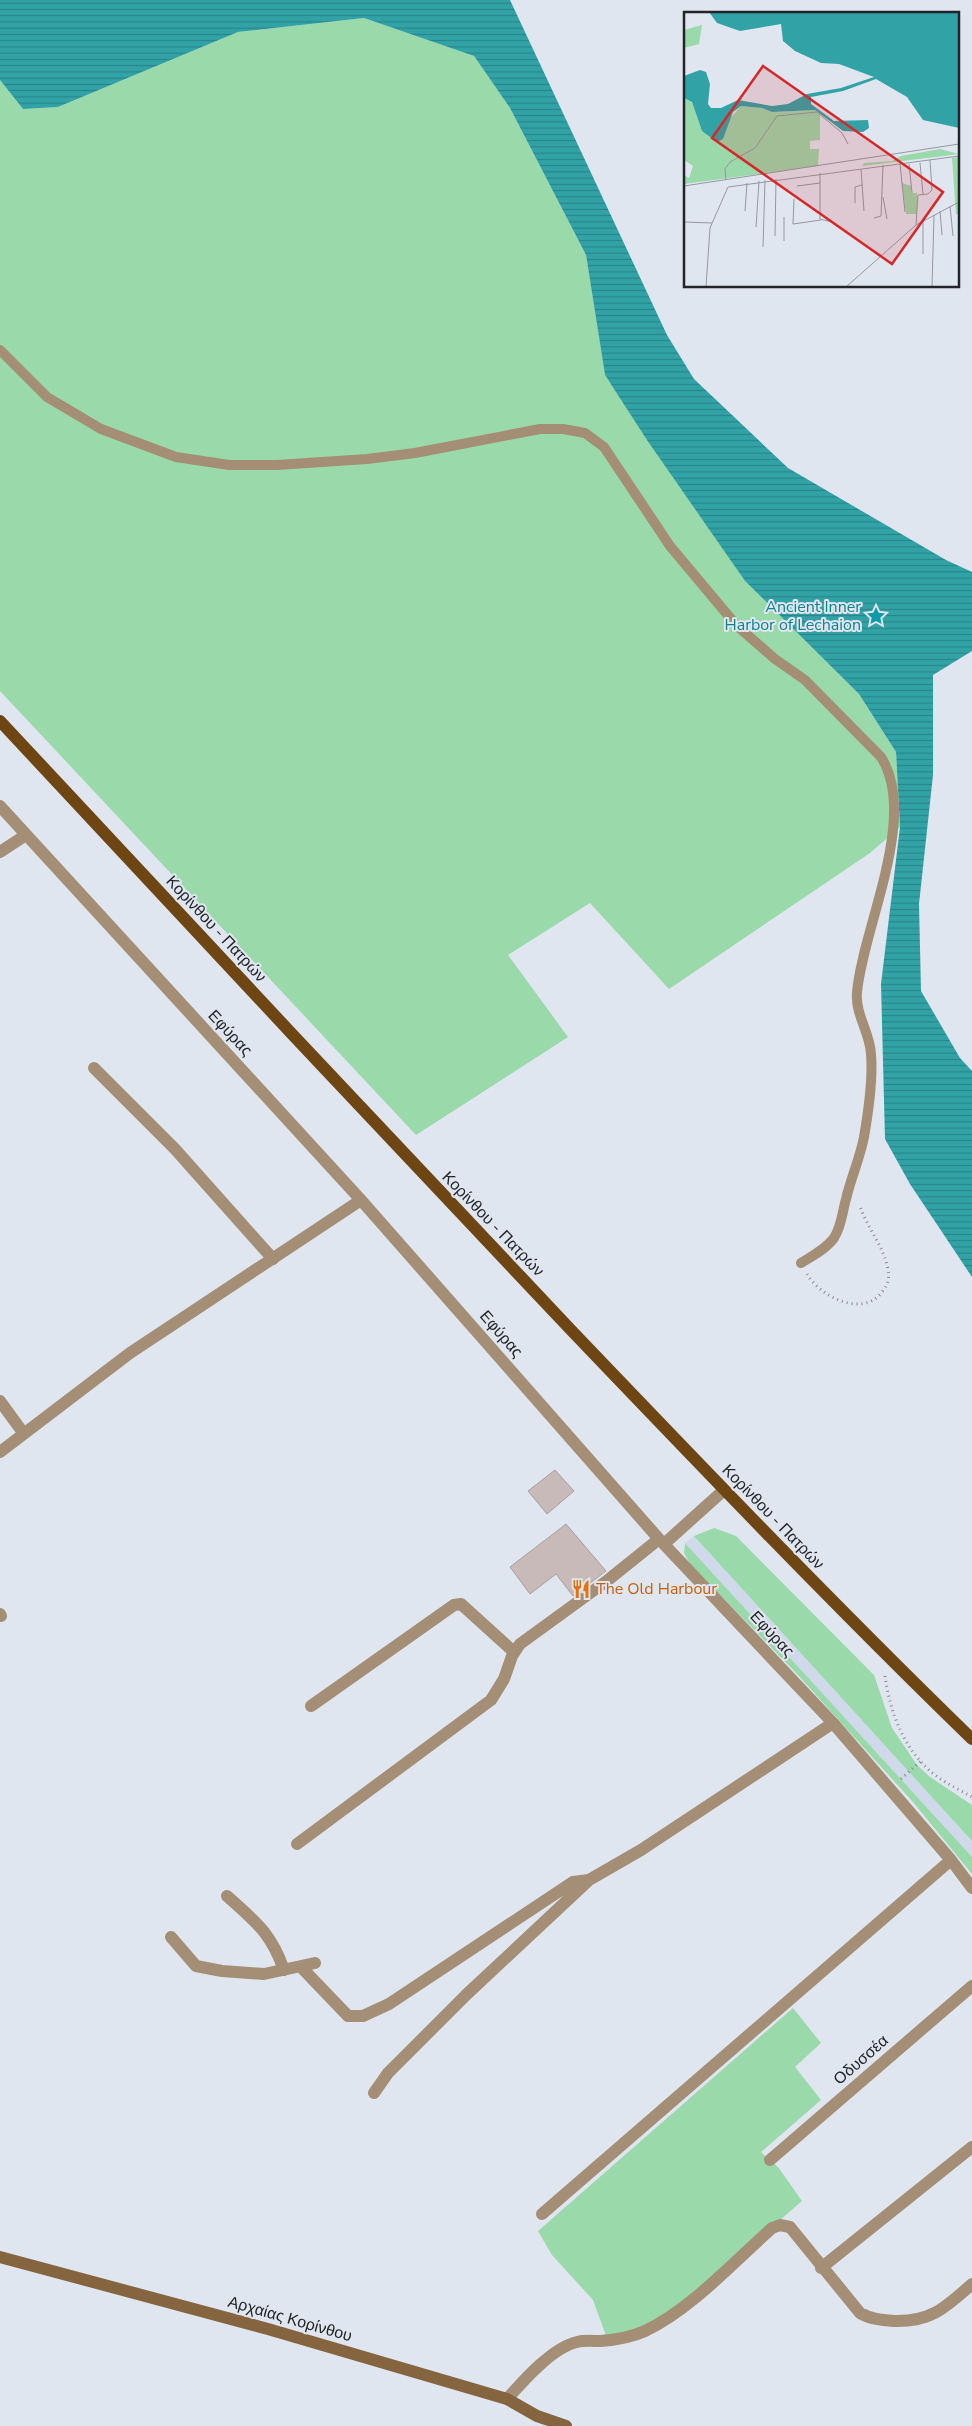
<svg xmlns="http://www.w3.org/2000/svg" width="972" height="2426" font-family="'Nunito Sans',sans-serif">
<defs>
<pattern id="water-rules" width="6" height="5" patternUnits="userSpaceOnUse" patternTransform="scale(1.25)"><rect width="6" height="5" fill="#31a3a7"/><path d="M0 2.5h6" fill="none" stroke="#298588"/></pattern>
</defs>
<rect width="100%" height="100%" fill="#e0e6f0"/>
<path fill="#cfd9e9" d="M694,1536L972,1841V1857L685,1543Z"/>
<path fill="#99d9aa" d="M364,18L474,56L510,108L586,255L605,375L745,581L859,694L896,752L900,827L870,853L669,989L590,903L508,955L568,1037L416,1135L0,691V80L23,109L58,107L238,32Z
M714,1528L736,1536L874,1675L892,1728L917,1765L930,1777L972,1805V1841L694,1536Z
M685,1543L972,1857V1874L913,1802L797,1674L690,1564L684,1553Z
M793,2008L821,2043L795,2067L821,2100L761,2152L778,2167L802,2201L665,2320L608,2341L593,2300L552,2255L538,2231Z"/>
<path fill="url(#water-rules)" d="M0,0H510L667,335L694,379L788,468L946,560L972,572V651L933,675V775L919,904L921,991L960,1058L972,1071V1277L910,1184L885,1139L881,984L900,827L896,752L859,694L745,581L647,440L605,375L586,255L510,108L474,56L364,18L238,32L58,107L23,109L0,80Z"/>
<path fill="#c7bab9" stroke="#ab9f9e" d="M555,1470L574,1491L547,1514L528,1491Z
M566,1524L606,1571L573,1596L556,1574L530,1594L510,1567Z"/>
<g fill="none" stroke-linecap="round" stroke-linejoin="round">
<path stroke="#868a91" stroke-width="3" stroke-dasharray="1 4" stroke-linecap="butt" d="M807,1274C820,1297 863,1318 882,1292C887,1286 890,1278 888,1270C885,1248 867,1228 860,1206
M885,1676C890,1711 902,1745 929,1770C941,1781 958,1789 972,1797
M901,1779L921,1761"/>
<path stroke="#a58e76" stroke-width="10" d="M0,350L47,397L101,429L176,457L229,465H277L367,459L415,453L540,429H563L585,433L604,447L670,546L737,626L775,659L805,680L881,757C919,817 863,927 857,992C855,1015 870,1032 871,1054C873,1078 868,1114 864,1137C860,1158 851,1178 846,1199C842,1213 842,1225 834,1238C826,1249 812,1256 801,1263"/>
<path stroke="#a58e76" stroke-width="12" d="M0,806L361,1200L659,1539L833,1723L951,1860L972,1888
M0,852L26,835
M94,1068L175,1149L273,1259
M0,1401L24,1434
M0,1452L130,1353L361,1200
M664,1544L724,1490
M0,1614L1,1616
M311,1706L454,1605L461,1604L514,1652
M297,1844L491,1700L504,1679L512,1656L520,1644L608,1580L659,1539
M227,1896C256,1922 271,1933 284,1970
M171,1937L196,1966L222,1971L264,1974L315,1963
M301,1967L348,2016H363L389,2004L573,1882L589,1880L641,1850L833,1723
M374,2093L388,2073L466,1995L589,1880
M770,2160L972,1986
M542,2214L951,1860
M821,2268L972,2147
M507,2399C523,2381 553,2347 577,2342C585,2340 593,2341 600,2341C614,2340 632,2337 645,2331C690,2310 735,2261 772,2228L780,2225L790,2227L860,2313C870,2319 882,2320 894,2321C931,2322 945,2308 972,2284"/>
<path stroke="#856440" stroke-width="12" d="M0,2257L268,2329L507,2399L537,2416L566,2426"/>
<path stroke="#6e4613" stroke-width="12" d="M0,721C190,925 379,1128 571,1330C703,1468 835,1606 972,1739"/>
</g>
<defs>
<g id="sight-bare" transform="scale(1.5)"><path d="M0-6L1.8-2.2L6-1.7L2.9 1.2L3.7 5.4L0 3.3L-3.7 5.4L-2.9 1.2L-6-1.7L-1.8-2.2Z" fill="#0f9aa8" stroke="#e0e6f0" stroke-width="2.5" paint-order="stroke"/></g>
<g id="restaurant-bare" transform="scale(1.5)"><path d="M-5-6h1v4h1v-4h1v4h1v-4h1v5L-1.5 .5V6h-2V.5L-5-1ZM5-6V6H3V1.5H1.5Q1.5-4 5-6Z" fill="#e8710a" stroke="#e0e6f0" stroke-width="2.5" paint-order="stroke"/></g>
</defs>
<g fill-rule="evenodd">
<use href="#sight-bare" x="876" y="616"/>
<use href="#restaurant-bare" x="581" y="1589"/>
</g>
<g text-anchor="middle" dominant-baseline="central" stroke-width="4" stroke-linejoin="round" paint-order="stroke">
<g font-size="16" fill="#0d838f" stroke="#e0e6f0" text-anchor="end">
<text x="861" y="607">Ancient Inner<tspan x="861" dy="18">Harbor of Lechaion</tspan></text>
</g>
<g font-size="16" fill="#222427" stroke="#e0e6f0">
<text transform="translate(216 929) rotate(47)">Κορίνθου - Πατρών</text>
<text transform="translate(230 1033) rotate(47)">Εφύρας</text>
<text transform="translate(493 1224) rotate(46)">Κορίνθου - Πατρών</text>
<text transform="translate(501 1334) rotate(49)">Εφύρας</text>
<text transform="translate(773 1517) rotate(46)">Κορίνθου - Πατρών</text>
<text transform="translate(772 1634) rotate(47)">Εφύρας</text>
<text transform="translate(861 2060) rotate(-41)">Οδυσσέα</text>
<text transform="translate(290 2319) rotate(16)">Αρχαίας Κορίνθου</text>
</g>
<g font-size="16" fill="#c56008" stroke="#e0e6f0" text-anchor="start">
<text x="596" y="1589">The Old Harbour</text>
</g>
</g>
<g transform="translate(684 12)">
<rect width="275" height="275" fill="#e0e6f0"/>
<path d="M18,13L15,32L0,36V18ZM0,86L8,90L18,119L39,127L43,110L57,94L78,96L88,100L131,98L136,102V128L126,129V137H135L134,154L0,172V163L5,166L9,154L0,148ZM256,137L275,142L178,154L180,151L208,149L217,144ZM275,145V202H272L268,146ZM218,171L227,174V181H233V202H222Z" fill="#99d9aa"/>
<path d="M25,0H275V116L239,108L223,85L192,67L159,79L127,85V92L150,109L184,108L185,116L179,120L159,119L131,98L88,100L78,96L57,94L49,100L39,127L33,130L18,119L8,90L0,86V64L16,58L22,60L26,72L24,92L27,96H37L54,88L88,94L104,92L123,82L157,76L190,65L155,52L137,51L111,39L99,29L97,12L56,19L33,11Z" fill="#31a3a7"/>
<path fill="none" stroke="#9498a0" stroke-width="1" d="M236,151L239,182M216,152L221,200M225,152L228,181M177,157L180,199M136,161V207L148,210M42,168L41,157L46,150L71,136L93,104L133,100L158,121L164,132M0,174L275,132M113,174L136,171M199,185L203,207M110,187L109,212L137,208M171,191V175L178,173M266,194L269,224M61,199L63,171M256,199L258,223M190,206L197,204L199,153M0,210L28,211M232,213L234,183L244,182L248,178L246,148M72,215L75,169M91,224L92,167M100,229V205M79,235L81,168M239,242V208M22,275L26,216L44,175L275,144M162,275L232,213L275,190M248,275L250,203"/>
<path fill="#d62828" fill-opacity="0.15" stroke="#d62828" stroke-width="2.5" d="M79,54L259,180L208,252L28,126Z"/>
<rect width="275" height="275" fill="none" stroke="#222427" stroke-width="2.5"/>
</g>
</svg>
